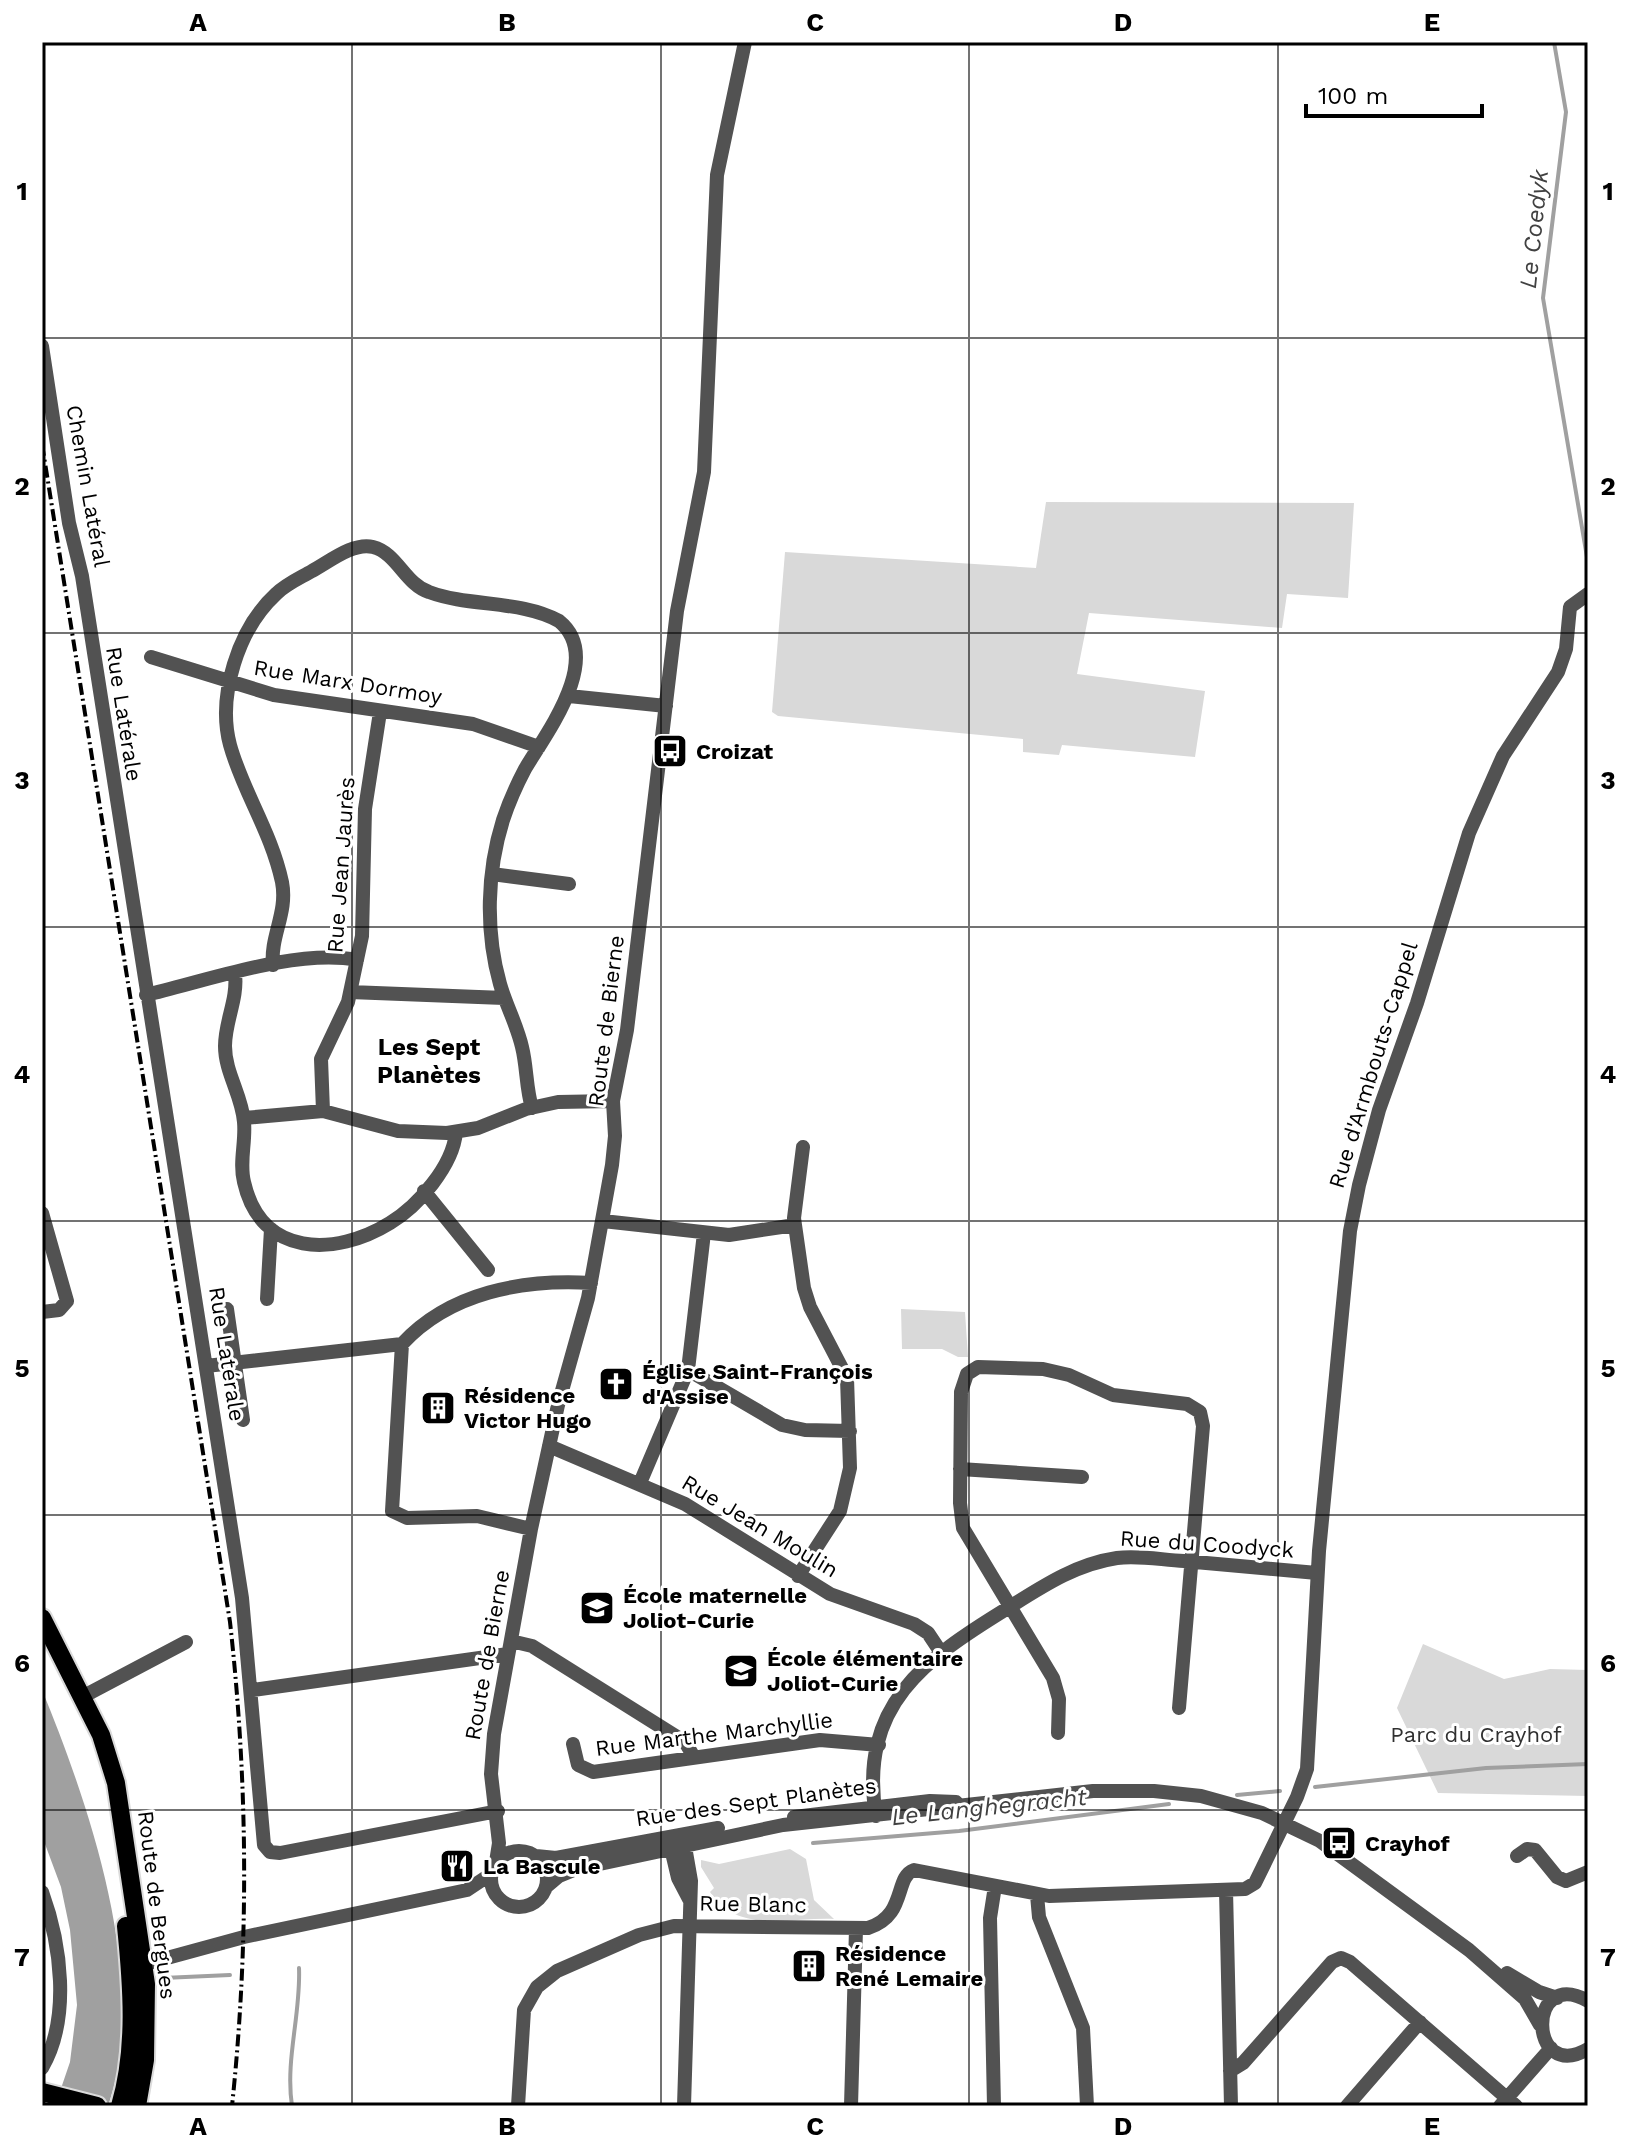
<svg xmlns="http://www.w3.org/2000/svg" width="1630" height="2148" font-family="'Work Sans',sans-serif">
<rect width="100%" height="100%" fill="#fff"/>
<path fill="#d9d9d9" d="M1046,502L1354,503L1348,598L1287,594L1282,628L1089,613L1077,674L1205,691L1195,757L1062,745L1059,755L1023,752V739L778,716L772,712L785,552L1036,568Z
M901,1309L965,1312L968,1357H958L942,1349H902Z
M1423,1644L1504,1679L1550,1669L1588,1670V1796L1438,1793L1397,1708Z
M790,1849L806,1859L814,1900L834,1919C791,1917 738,1935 710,1892L714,1888L701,1867V1860L719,1864Z"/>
<path fill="#a0a0a0" d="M42,1690C89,1804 151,1984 108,2106H55L70,2062L77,2005L70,1930L61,1887L42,1836Z"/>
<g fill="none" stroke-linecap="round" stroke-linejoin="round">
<path stroke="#a0a0a0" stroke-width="4" d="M1554,42L1566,112L1543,298L1588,563
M1315,1787L1486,1768L1588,1764
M1237,1795L1280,1791
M813,1843L959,1831L1169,1804
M163,1978L230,1975
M292,2106C285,2060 301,2014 299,1968"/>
<g stroke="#dbdbdb" stroke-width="22">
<path id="major" d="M42,1618L101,1735L116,1783L146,1984L145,2060L137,2106
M42,2092L97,2106
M120,2106C137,2049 132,1985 126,1926"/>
</g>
<path stroke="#525252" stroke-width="14" d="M42,346L69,523L82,576L242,1598L264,1845L270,1852L280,1853L498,1811
M151,657L274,695L473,724L539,747
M569,696L666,706
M492,874L569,884
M273,965C270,936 288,913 282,882C271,831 243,792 230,745C217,696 238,629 276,594C286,584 300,578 312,571C329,562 353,542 373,547C397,553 405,584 429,592C469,607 521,600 559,621C605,658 545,735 525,769C516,786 509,802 503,820C487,871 485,931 500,984C506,1005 517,1025 522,1047C527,1067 526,1088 532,1108
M235,974C238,999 225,1021 225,1046C225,1073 242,1095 244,1122C246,1142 239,1162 244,1182C261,1257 335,1257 390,1223C418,1206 453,1166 456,1132
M350,992L504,998
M146,995C206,981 298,948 357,960
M323,1111L321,1059L348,1002L362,936L365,809L380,712
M244,1118L323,1111L398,1131L447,1133L478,1128L526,1109L558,1102L613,1101
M424,1191L488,1270
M42,1213L67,1301L59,1310L42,1312
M603,1221L729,1235L795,1225
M267,1299L271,1229
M227,1309L243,1420
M206,1366L402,1344
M688,1370L782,1425L805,1430L850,1431
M549,1446L685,1504L830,1594L914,1624L928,1633L940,1651
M960,1469L1082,1477
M640,1483L688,1370L704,1233
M531,1529L477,1516L407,1518L392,1511L402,1344C450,1292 523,1279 591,1283
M798,1576L840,1511L850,1468L847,1378L810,1307L804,1288L794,1218L803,1147
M511,1641L532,1646L685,1742L694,1757
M253,1690L508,1654
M82,1697L186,1642
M1058,1733L1059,1699L1053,1678L963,1528L960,1503L961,1392L967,1374L978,1367L1043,1369L1069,1375L1113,1395L1187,1404L1200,1412L1203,1426L1179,1708
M573,1744L578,1765L593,1772L820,1740L879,1745
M876,1816C858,1705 925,1659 1008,1608C1043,1586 1076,1564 1117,1558C1139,1555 1162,1560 1184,1561C1228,1565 1273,1569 1317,1573
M794,1817L930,1801L956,1802
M683,1835L691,1881L684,2106
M669,1840L678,1878L689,1899
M491 1879a28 28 0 1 1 56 0a28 28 0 1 1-56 0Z
M536,1856L556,1858L718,1828
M1517,1856L1527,1849L1535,1850L1557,1877L1566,1881L1588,1872
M496,1862L499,1843L491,1774L494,1734L531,1529L558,1405L588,1298L612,1165L615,1136L613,1101L627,1030L677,611L704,472L717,175L745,42
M546,1887L559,1876L576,1869L783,1825L1093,1791H1154L1201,1796L1262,1813L1320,1841L1469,1950L1525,1999L1540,2025
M1226,1890L1231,2106
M42,1892C61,1944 71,2018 42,2068
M1037,1895L1039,1917L1083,2028L1087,2106
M134,1967L244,1937L467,1890L491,1874
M1507,1973L1539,1992L1557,1998
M1588,2001C1526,1966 1528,2084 1588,2049
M1230,2071L1243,2063L1332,1962L1341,1958L1350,1962L1516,2106
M518,2106L524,2010L537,1987L557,1971L639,1935L674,1926L868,1928C907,1916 894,1877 914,1870L1049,1896L1245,1889L1255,1883L1297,1797L1307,1769L1319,1551L1350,1231L1359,1185L1379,1110L1417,1003L1469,833L1503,756L1558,672L1566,649L1570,607L1588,594
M851,2106L856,1929
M994,2106L990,1918L995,1886
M1347,2106L1420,2022
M1500,2106L1551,2048"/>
<use href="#major" stroke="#000" stroke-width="18"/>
<path stroke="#000" stroke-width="4" stroke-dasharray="12 4 2 4" stroke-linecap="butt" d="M42,444L230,1622C248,1783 249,1945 232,2106"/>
</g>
<path fill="none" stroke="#000" stroke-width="2" stroke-opacity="0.55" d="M352,42V2106M661,42V2106M969,42V2106M1278,42V2106M42,338H1588M42,633H1588M42,927H1588M42,1221H1588M42,1515H1588M42,1810H1588"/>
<defs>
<g id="bus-square" transform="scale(1.8)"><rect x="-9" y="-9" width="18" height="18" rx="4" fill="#000" stroke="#fff"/><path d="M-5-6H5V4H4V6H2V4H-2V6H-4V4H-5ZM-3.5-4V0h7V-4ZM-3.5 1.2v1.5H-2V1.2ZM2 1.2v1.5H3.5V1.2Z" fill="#fff"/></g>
<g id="church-square" transform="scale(1.8)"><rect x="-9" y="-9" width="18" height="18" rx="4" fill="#000" stroke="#fff"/><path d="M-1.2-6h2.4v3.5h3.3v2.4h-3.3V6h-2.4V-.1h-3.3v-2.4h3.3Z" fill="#fff"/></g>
<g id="building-square" transform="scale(1.8)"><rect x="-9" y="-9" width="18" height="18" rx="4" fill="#000" stroke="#fff"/><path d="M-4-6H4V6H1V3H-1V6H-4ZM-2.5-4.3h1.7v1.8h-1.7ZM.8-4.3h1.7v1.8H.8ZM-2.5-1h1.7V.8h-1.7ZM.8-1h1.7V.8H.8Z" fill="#fff"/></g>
<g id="school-square" transform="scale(1.8)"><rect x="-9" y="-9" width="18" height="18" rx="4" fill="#000" stroke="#fff"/><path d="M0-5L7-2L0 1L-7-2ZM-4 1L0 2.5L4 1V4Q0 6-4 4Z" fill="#fff"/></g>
<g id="restaurant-square" transform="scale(1.8)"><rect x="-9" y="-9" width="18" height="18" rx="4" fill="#000" stroke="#fff"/><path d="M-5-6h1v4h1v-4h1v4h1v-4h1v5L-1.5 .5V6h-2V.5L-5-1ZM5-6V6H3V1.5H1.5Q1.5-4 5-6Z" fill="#fff"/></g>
</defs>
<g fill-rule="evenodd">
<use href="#bus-square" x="670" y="751"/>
<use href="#church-square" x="616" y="1384"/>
<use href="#building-square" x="438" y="1408"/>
<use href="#school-square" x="597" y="1608"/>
<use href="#school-square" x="741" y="1671"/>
<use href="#bus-square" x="1339" y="1843"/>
<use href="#restaurant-square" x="457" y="1866"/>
<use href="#building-square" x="809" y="1966"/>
</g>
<g text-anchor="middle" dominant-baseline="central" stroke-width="6" stroke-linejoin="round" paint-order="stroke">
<g font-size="22" fill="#000" stroke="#fff">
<text transform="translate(88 486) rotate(80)">Chemin Latéral</text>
<text transform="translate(348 682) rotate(9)">Rue Marx Dormoy</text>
<text transform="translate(124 714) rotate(81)">Rue Latérale</text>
<text transform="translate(341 865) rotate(-86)">Rue Jean Jaurès</text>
<text transform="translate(606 1021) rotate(-83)">Route de Bierne</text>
<text transform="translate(1373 1065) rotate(-73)">Rue d'Armbouts-Cappel</text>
<text transform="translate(227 1354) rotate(81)">Rue Latérale</text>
<text transform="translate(760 1526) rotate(31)">Rue Jean Moulin</text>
<text transform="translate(1207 1544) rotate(4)">Rue du Coodyck</text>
<text transform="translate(487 1655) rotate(-80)">Route de Bierne</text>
<text transform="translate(714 1734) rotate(-7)">Rue Marthe Marchyllie</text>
<text transform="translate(756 1802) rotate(-8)">Rue des Sept Planètes</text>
<text transform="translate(753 1904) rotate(1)">Rue Blanc</text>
<text transform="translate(157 1905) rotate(83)">Route de Bergues</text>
</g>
<g font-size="22" font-weight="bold" fill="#000" stroke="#fff" text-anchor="start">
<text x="696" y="751">Croizat</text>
<text x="642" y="1371">Église Saint-François<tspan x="642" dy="25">d'Assise</tspan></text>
<text x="464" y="1395">Résidence<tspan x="464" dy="25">Victor Hugo</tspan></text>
<text x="623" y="1595">École maternelle<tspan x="623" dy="25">Joliot-Curie</tspan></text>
<text x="767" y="1658">École élémentaire<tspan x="767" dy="25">Joliot-Curie</tspan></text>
<text x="1365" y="1843">Crayhof</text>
<text x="483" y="1866">La Bascule</text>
<text x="835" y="1953">Résidence<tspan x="835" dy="25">René Lemaire</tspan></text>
</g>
<g font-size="22" fill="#303030" stroke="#fff">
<text x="1476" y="1734">Parc du Crayhof</text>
</g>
<g font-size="24" font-style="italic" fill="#414141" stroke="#fff">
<text transform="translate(1534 229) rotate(-84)">Le Coedyk</text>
<text transform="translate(989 1807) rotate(-6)">Le Langhegracht</text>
</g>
<g font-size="24" font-weight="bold" fill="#000" stroke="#fff">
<text x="429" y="1047">Les Sept<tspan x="429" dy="28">Planètes</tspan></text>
</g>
</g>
<rect width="1630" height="2148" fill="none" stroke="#ffffff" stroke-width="88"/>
<path d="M1306 104v12h176v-12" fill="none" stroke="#000000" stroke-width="4"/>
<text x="1318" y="104" font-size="24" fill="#000000" stroke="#ffffff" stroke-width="6" paint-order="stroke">100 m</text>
<rect x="44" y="44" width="1542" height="2060" fill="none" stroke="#000" stroke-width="3"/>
<g font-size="26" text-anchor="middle" font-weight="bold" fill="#000">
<text x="198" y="31">A</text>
<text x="507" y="31">B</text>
<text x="815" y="31">C</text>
<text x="1123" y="31">D</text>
<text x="1432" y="31">E</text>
<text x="22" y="200">1</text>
<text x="1608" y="200">1</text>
<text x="22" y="495">2</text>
<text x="1608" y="495">2</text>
<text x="22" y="789">3</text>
<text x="1608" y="789">3</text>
<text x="22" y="1083">4</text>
<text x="1608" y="1083">4</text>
<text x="22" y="1377">5</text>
<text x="1608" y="1377">5</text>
<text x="22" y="1672">6</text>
<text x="1608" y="1672">6</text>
<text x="22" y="1966">7</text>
<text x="1608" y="1966">7</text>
<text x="198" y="2135">A</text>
<text x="507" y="2135">B</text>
<text x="815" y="2135">C</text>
<text x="1123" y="2135">D</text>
<text x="1432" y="2135">E</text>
</g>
</svg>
